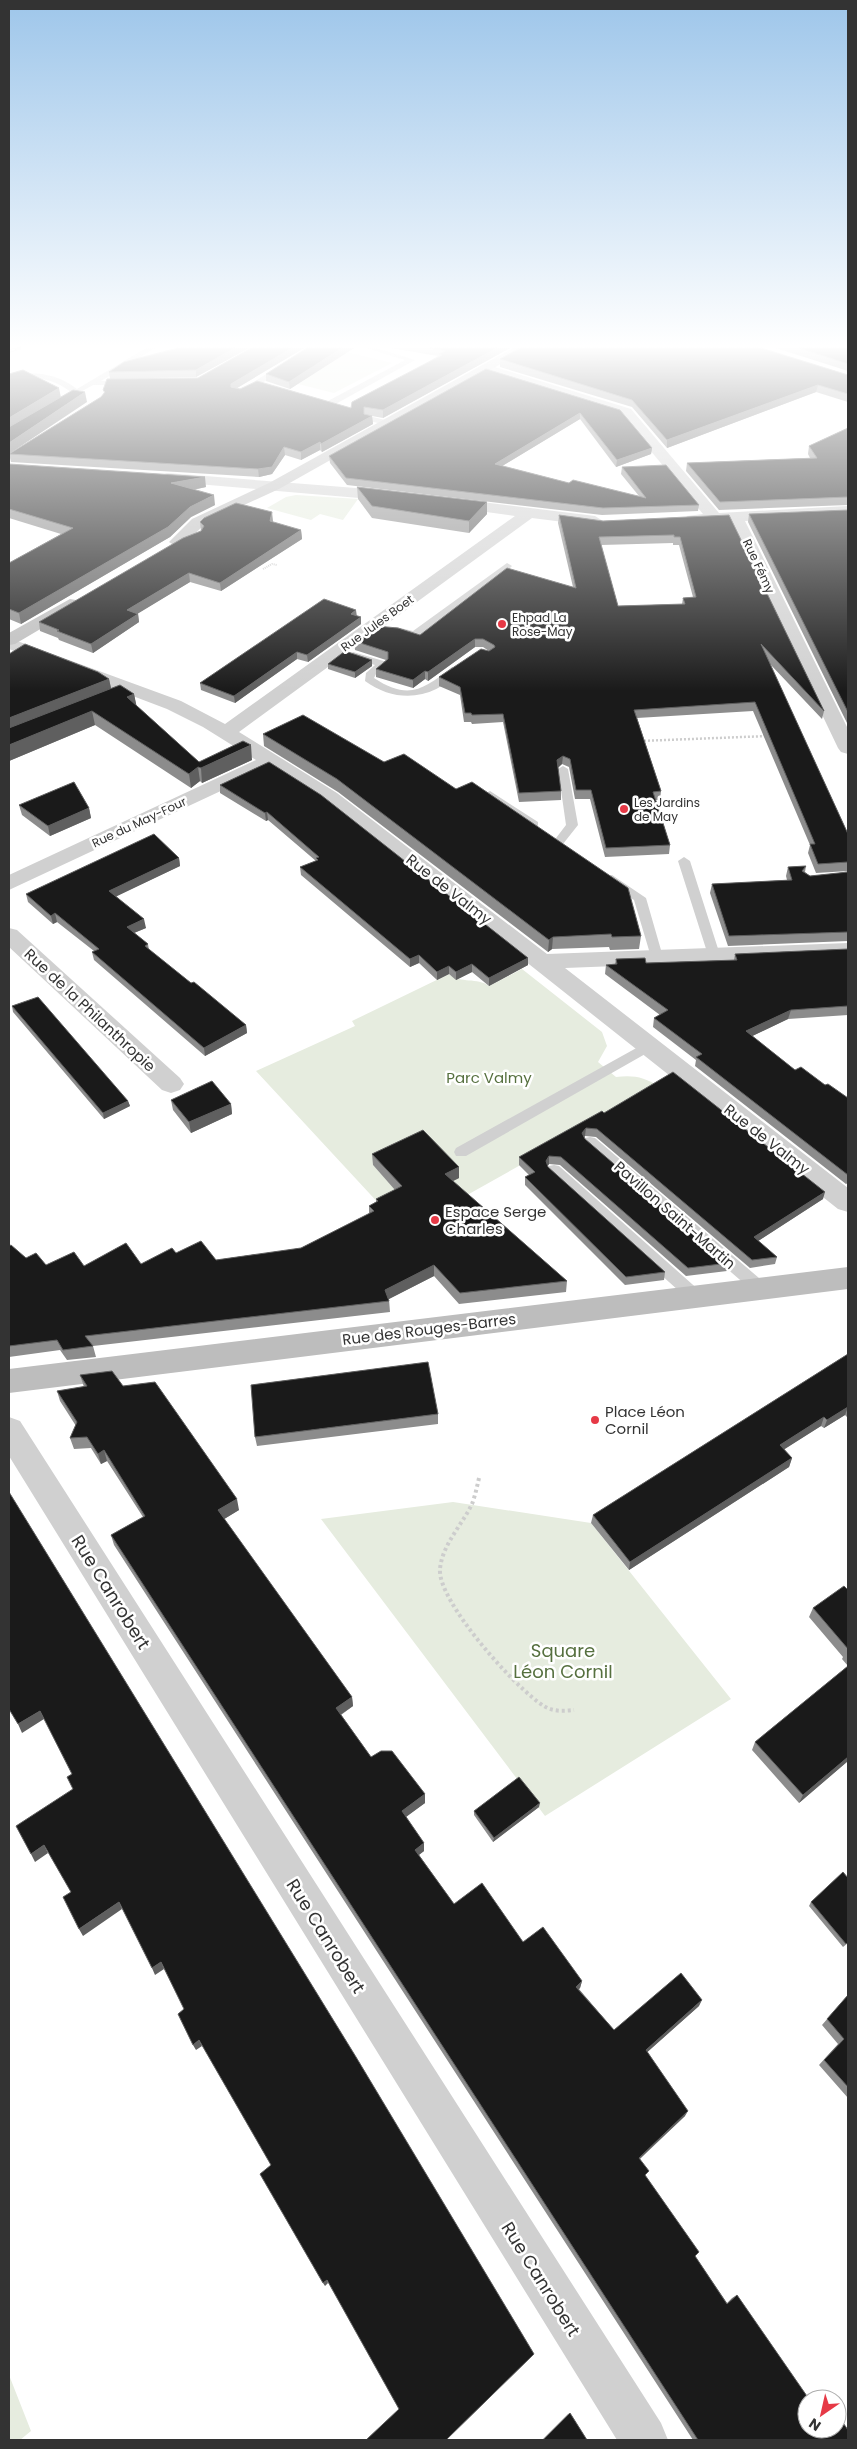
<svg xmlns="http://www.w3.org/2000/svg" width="857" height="2449" font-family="Poppins,sans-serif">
<rect width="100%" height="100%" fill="#fff"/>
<path fill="#e6ecdf" d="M347,352L392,363L334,393L298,384Z
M296,495L358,499L343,520L320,514L311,520L267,508L286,497Z
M522,969L602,1032L607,1046L598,1062L616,1077C634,1075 644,1077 660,1087L460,1199L447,1184L458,1178L373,1165L402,1197L382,1207L256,1071L355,1026L352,1021L449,974C461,984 477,977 489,986Z
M453,1502L591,1523L731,1699L545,1816L321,1519Z
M9,2375L31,2431L20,2440H9Z"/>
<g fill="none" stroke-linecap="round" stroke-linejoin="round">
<path stroke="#cdcdcd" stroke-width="2" stroke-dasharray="1 1" stroke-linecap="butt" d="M263,569L272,564L277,565"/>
<path stroke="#cdcdcd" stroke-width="2.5" stroke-dasharray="2 2" stroke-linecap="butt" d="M640,741L768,736"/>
<path stroke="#cdcdcd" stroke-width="4" stroke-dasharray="3 3" stroke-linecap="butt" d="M479,1478C477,1487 475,1496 472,1504C462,1525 442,1545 440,1569C437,1601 517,1690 544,1706C553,1712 564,1711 574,1710"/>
<path fill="#d0d0d0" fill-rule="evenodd" d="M146,348H155L101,381H124L128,383L127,385H93L61,403L57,401L58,399L71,392C52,377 32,376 9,379V375C33,371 57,373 77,389Z
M307,348H316L259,385L252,383Z
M366,348H376L415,360L332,406H326V402L405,360Z
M369,416L389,421L390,423L386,425L366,420V416Z
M507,563L512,566L510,568L418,636L396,633L391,630L396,627L413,631Z
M353,652L387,662V666L376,674L374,678C409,701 424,689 452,667L461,669C436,699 398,705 365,681L366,673L375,665L349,657L348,655Z
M563,766L568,769L578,825L563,844L559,845L553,842L566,825L558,769Z
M490,791L538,822V826H530L486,796L484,794Z
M684,857L690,861L720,955L718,958L714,959L708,955L678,861Z
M612,875L646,898L663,957L661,960H653L651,957L634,900L608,882V876Z
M649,1041L656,1046L654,1049L466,1156H456L454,1152L456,1148Z
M590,1137L595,1138L766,1284L768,1288L766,1292L760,1294L754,1292L585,1146L583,1142L585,1138Z
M554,1165L559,1166L701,1292L703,1296L701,1300L695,1302L689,1300L549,1174L547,1170L549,1166Z"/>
<path fill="#d0d0d0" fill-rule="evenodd" d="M485,364L631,409L719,513L848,506V516L745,521L848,729V754L841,752L838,748L730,522H687L685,519L687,516L703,514L621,415L480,371L478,368Z
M167,473L394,491L402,496L394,501L162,481L159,478L162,475Z
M449,498L595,516L603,521L595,526L532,518L239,732L337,793L547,954L848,943V957L565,968L848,1188V1212L838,1209L323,801L270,768L9,890V875L256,760L203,727L167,709L9,649V638L181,701L225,724L515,516L443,506L441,503L443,500Z
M9,928L17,930L180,1078L184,1084L180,1090L171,1093L162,1090L9,947Z
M9,1417L20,1421L661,2423L668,2440H617L9,1456Z"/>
<path fill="#bdbdbd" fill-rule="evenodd" d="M513,348H529L279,489L220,516L204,525L183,545L177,547L169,542L192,519L269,483Z
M70,599L76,600L79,604L76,608L15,644L9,645V633Z
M848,1267V1289L9,1393V1369Z"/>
<g stroke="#888" stroke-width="3">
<path id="rail" d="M9,351L20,348"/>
</g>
<use href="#rail" stroke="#fff" stroke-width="2" stroke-dasharray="6" stroke-linecap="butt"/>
</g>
<path fill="#8c8c8c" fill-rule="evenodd" d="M178,348H249L196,377L110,379L109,372Z
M251,348H304L237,388L351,408L438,356L391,348H510L383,418L372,416L373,424L322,452L320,450L301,460L285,455L272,474L259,477L11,462L9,454L101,397L104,393L103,390L198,378Z
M307,348H354L290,389L266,381V374Z
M776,348H848V371Z
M500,359L848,375V402L816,392L667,448L632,407L500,367Z
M486,369L620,410L652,448L651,454L616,467L580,419L502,466L569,483L639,496L621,474L622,467L699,505L698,511L602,515L347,485L330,463L329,456Z
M848,428V505L719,510L686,471L687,463L810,458L808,454L809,446Z
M9,464L206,487L193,490L215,505L191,517L170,537L21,624L9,619V563L61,534L9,518Z
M357,487L487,502V514L469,533L372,518L358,499Z
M848,510V725L748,522L749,514Z
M559,515L603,521L729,515L824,711L822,719L770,664L848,834V941L728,946L710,893L712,884L787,880L786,876L788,867L806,866L805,872L810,876L848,872V871L816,873L808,853L810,845L753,711L637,718L661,791L660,800H656L670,845L669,854L605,857L590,799H575L569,767L562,764L558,768L561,791V800L519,802L503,722L472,724L471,722H464L460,695L439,686V677L489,651L483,647H475L428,681L425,679L413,688L376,677V669L386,660L355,650L354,641L420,635L573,587L558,523ZM673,543V545H679L693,597L683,598L682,604L618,606L601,545Z
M200,522L301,530L302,539L221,591L190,582L138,613L139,622L93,653L59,640L58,638L40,631L39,622L201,531Z
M357,616L361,617V624L308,662L297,659L235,703L201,690L200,683Z
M9,654L109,679L111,688L134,694L136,705L199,762L252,760L202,783L200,781L191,788L95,725L9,761Z
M372,660V666L355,678L328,669V664Z
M263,734L641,936L639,949L610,950L609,947L552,949L548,952L338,792L264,746Z
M269,762L528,965L489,986L472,972L456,980L449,974L437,980L419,963L410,967L301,875L300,867L316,861L268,820L266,821L220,793V785Z
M19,805L89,808L91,818L50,836L22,815Z
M179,858L180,866L116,896L146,928L134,933L148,944L149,950L191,983L246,1025L247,1033L205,1056L94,960L92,952L94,951L57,922L53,924L28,902L26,894Z
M848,949V1015L788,1019L752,1036L795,1070L825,1085L848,1098V1183L846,1184L695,1066L696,1060L653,1027L654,1018L660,1015L605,974L606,965L615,964L616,959L646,963L734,960L735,954Z
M12,1006L128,1101L130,1106L104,1119L13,1012Z
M171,1100L231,1104L232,1114L191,1133L173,1110Z
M604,1113L823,1199L758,1241L777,1257L775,1264L750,1268L596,1137L585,1136L584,1137L585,1139L729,1263L727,1271L686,1276L560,1165L549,1164L548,1166V1167L665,1272L664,1280L625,1285L525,1185V1177L529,1175L519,1165V1157Z
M372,1154L459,1167V1178L453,1181L567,1281L566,1292L459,1304L434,1276L389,1299L390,1312L93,1346L96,1357L67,1360L60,1350L9,1357V1246L26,1258L46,1265L84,1266L141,1264L176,1253L216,1260L301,1248L369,1214V1206L376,1202V1199L395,1190L373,1165Z
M848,1354V1418L845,1415L824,1428L821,1426L784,1449L792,1458L789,1467L629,1570L591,1523L593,1515Z
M80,1375L123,1386L239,1510L224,1519L352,1697L353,1706L341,1715L371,1757L425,1794V1803L405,1817L424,1851L419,1855L454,1904L523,1942L582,1981L580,1988L579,1989L614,2030L699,2006L647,2052L685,2116L640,2159L645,2176L695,2256L727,2303L732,2298L737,2295L807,2399L848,2440H693L114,1545L111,1535L143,1517L107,1461L101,1464L91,1448L74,1449L70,1438L76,1426L60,1401L57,1391L84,1387Z
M438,1414V1424L257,1446L255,1437Z
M848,1590V1666L842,1659L843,1657L809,1617L813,1608Z
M848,1666V1761L799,1803L752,1750L755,1742Z
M539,1807L493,1842L474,1815V1811Z
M811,1902L848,1943L843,1947L809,1906Z
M848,1995V2098L819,2065L838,2044L822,2025Z
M570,2413L587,2440H542L568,2414Z"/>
<path fill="#5f5f5f" d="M235,348H249L196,377V370Z
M292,348H304L232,391L231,387V384Z
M342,348H354L290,389L289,382Z
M497,348H510L383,418V410Z
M818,385L816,392L667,448V440Z
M59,388L61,398L9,429V418Z
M85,392L87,402L9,454V443Z
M580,413V419L494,471L495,464Z
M372,416L373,424L322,452L321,444Z
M320,442V450L301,460V452Z
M284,447L285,455L272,474L259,477L258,469Z
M652,448L651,454L616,467L617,460Z
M205,477L206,487L172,494L171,483Z
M214,495L215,505L191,517L170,537L21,624L19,613L190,507Z
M487,502V514L469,533V521Z
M272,512L273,521L271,529L270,521Z
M301,530L302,539L221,591L220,583Z
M189,573L190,582L129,619L127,610Z
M356,610L357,617L351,614Z
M138,614L139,622L93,653L91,644Z
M361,617V624L308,662L307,655Z
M475,639V647L428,681V672Z
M297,652V659L235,703L234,696Z
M372,660V666L355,678V672Z
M425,671V679L413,688V680Z
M109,679L112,693L9,733V718Z
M134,694L137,708L127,697Z
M92,711L95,725L9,761V745Z
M251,745L252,760L202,783L201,768Z
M563,756L562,764L556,769L557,760Z
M198,767L200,781L191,788L189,774Z
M89,808L91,818L50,836L48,826Z
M267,812L268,820L266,821L265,813Z
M179,858L180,866L111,899L109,891Z
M55,913L57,922L53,924L51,916Z
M144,919L146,928L129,935L127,927Z
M553,937L552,949L548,952L549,940Z
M419,955V963L410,967V959Z
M528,958V965L489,986V978Z
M472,964V972L456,980V972Z
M449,966V974L437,980V972Z
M791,1010L788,1019L744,1040L746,1031Z
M246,1025L247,1033L205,1056L204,1048Z
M128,1101L130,1106L104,1119L103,1113Z
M231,1104L232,1114L191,1133L189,1122Z
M586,1128L585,1136L581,1141L582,1133Z
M549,1156V1164L545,1169L546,1161Z
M459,1167V1178L445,1185V1174Z
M825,1192L823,1199L752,1245L754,1237Z
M434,1265V1276L385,1301V1290Z
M848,1407L845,1415L824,1428L827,1420Z
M824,1417L821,1426L777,1454L780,1445Z
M104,1450L107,1461L101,1464L98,1454Z
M792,1458L789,1467L629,1570L630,1562Z
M237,1499L239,1510L221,1521L218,1510Z
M352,1697L353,1706L337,1717L336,1708Z
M40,1711L44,1719L22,1733L18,1724Z
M848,1757V1761L799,1803L803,1795Z
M425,1794V1803L402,1820V1811Z
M540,1803L539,1807L493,1842L494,1838Z
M424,1843V1851L416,1857L415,1850Z
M44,1845L48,1853L35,1862L31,1854Z
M119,1902L122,1909L83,1936L79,1929Z
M161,1962L164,1969L155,1975L152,1968Z
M582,1981L580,1988L574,1993L576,1987Z
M702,2000L699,2006L643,2056L646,2050Z
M199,2040L202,2046L196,2050L193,2045Z
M688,2111L685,2116L636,2162L639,2158Z
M327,2280L328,2283L325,2286L323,2283Z"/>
<path fill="#1a1a1a" stroke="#5f5f5f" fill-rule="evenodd" d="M178,348H235L196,370L109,372L124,362Z
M251,348H292L231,384V387L240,389L257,381L351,408L352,402L442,355L439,354L445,351L430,348H497L383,410L364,407V414L372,416L321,444L320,442L301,452L284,447L272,467L258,469L9,454L101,397L105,392L103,390L107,379L198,378Z
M307,348H342L289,382L266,374Z
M520,348H761L848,375V394L818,385L667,440L632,400L500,359Z
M799,348H848V364Z
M486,369L620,410L652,448L617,460L580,413L495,464L569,483L573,480L646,498L622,467L666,465L699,505L603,508L346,478L329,456Z
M23,370L59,388L9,418V374Z
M73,390L85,392L9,443V427Z
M848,428V497L720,502L687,463L817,458L809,446Z
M9,464L205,477L171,483L214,495L190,507L168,527L19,613L9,609V563L73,528L9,509Z
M357,487L487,502L469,521L372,506Z
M236,503L272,512L270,521L301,530L220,583L189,573L127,610L138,614L91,644L57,631L59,630L39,622L183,538L201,531L204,526L200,522L204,518Z
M848,510V712L749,514Z
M559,515L603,521L729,515L824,711L761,644L848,834V862L818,864L810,844H815L755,702L634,710L661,791L653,792L670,845L606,848L591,790H576L570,759L563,756L557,760L561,791L519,793L503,714L472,715L471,713H465L460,687L439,677L481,649L489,651L495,647L494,645L483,639H475L428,672L425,671L413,680L376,669L388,659V652L354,641L376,626L398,628L420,635L507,568L576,588ZM674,535V537H680L696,597L683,598L685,604L618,606L599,537Z
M324,599L356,610L351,614L361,617L307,655L297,652L234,696L200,683Z
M25,644L98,672L109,679L9,718V654Z
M345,651L372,660L355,672L328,664Z
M120,685L134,694L127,697L199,762L243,741L251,745L201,768L198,767L189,774L92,711L9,745V728Z
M303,715L384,762L404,754L456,789L472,782L628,888L641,936L612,937L611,934L553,937L549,940L337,779L263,734Z
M269,762L321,795L528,958L489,978L472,964L456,972L449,966L437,972L419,955L410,959L300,867L318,860L316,858L319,857L267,812L265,813L220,785Z
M74,782L89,808L48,826L19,805Z
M154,834L179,858L109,891L144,919L127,927L148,944L145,946L191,983L194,982L246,1025L204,1048L92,952L99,949L55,913L51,916L26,894Z
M806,866L802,871L810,876L848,872V932L729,936L712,884L792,880L788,867Z
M848,949V1006L791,1010L746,1031L795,1070L801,1067L825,1085L828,1084L848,1098V1175L696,1057L702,1054L654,1018L668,1010L606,965L617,964L616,959L645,958L646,963L737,960L735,954Z
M38,997L128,1101L103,1113L12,1006Z
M673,1072L825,1192L754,1237L777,1257L752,1260L597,1129L586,1128L582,1133L585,1139L729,1263L688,1268L561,1157L549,1156L546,1161L548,1167L665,1272L626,1277L525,1177L535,1172L519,1157L602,1111L604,1113Z
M212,1081L231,1104L189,1122L171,1100Z
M423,1130L459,1167L445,1174L567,1281L460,1293L434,1265L385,1290L389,1301L85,1336L93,1346L63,1350L57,1340L9,1346V1246L11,1245L26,1258L36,1253L46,1265L74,1252L84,1266L126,1243L141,1264L172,1248L176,1253L201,1241L216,1260L301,1248L374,1211L369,1206L378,1201L376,1199L402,1186L372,1154Z
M848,1354V1407L827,1420L824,1417L780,1445L792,1458L630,1562L593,1515Z
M428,1362L438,1414L255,1437L251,1385Z
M112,1371L123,1386L155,1382L237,1499L218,1510L352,1697L336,1708L371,1757L381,1751H392L425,1794L402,1811L424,1843L415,1850L454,1904L482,1883L523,1942L543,1927L582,1981L576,1987L614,2030L681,1973L702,2000L646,2050L688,2111L639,2158L649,2171L645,2175L699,2252L695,2256L727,2304L737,2295L809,2399H807V2429H837V2414L848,2430V2440H698L111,1535L145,1516L104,1450L98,1454L87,1437L70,1438L77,1422L57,1391L87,1386L80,1375Z
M9,1492L356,2057L534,2354L446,2440H366L399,2409L327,2280L323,2283L260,2174L271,2165L199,2040L193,2045L178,2014L184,2009L161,1962L152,1968L119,1902L79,1929L63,1897L71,1892L44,1845L31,1854L16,1826L73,1789L67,1777L72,1774L40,1711L18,1724L9,1709Z
M844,1586L848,1590V1649L813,1608Z
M848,1666V1757L803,1795L755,1742Z
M519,1777L540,1803L494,1838L474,1811Z
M843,1872L848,1878V1942L846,1944L811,1902Z
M848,1995V2087L824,2060L844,2039L827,2019Z
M570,2413L587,2440H543Z"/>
<linearGradient id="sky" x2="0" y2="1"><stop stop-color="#9ec6ea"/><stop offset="0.5" stop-color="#fff"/><stop offset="1" stop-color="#fff" stop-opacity="0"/></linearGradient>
<rect width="857" height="691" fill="url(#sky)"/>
<g fill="#e63946" stroke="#fff" stroke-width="2">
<circle cx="502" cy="624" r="5"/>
<circle cx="624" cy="809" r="5"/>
<circle cx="435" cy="1220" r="5"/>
<circle cx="595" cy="1420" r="5"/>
</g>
<g text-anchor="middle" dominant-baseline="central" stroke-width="5" stroke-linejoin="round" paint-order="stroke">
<g font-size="12" fill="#333" stroke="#fff">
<text transform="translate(759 566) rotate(65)">Rue Fémy</text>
<text transform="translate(377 623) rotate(-36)">Rue Jules Boet</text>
<text transform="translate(139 822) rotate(-25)">Rue du May-Four</text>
</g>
<g font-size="12" fill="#333" stroke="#fff" text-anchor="start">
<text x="512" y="617">Ehpad La<tspan x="512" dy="14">Rose-May</tspan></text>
<text x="634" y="802">Les Jardins<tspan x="634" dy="14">de May</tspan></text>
</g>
<g font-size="15" fill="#333" stroke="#fff">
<text transform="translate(449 889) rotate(38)">Rue de Valmy</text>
<text transform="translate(90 1010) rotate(43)">Rue de la Philanthropie</text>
<text transform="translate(767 1139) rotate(38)">Rue de Valmy</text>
<text transform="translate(675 1215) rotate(41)">Pavillon Saint-Martin</text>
<text transform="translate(429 1329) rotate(-7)">Rue des Rouges-Barres</text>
</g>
<g font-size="15" fill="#56703f" stroke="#fff">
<text x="489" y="1077">Parc Valmy</text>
</g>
<g font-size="15" fill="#333" stroke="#fff" text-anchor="start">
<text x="445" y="1211">Espace Serge<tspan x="445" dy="17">Charles</tspan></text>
<text x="605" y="1411">Place Léon<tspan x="605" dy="17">Cornil</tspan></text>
</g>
<g font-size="18" fill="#333" stroke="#fff">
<text transform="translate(111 1592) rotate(58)">Rue Canrobert</text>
<text transform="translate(326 1936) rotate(58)">Rue Canrobert</text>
<text transform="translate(541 2279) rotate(58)">Rue Canrobert</text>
</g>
<g font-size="18" fill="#56703f" stroke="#fff">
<text x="563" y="1650">Square<tspan x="563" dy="21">Léon Cornil</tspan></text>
</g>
</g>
<rect width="857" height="2449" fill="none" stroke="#333333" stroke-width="20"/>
<g transform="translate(822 2414) rotate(214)"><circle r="24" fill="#ffffff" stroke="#adadad"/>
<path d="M0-4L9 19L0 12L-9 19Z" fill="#e63946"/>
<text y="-8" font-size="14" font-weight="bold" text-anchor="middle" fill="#333333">N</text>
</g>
</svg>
